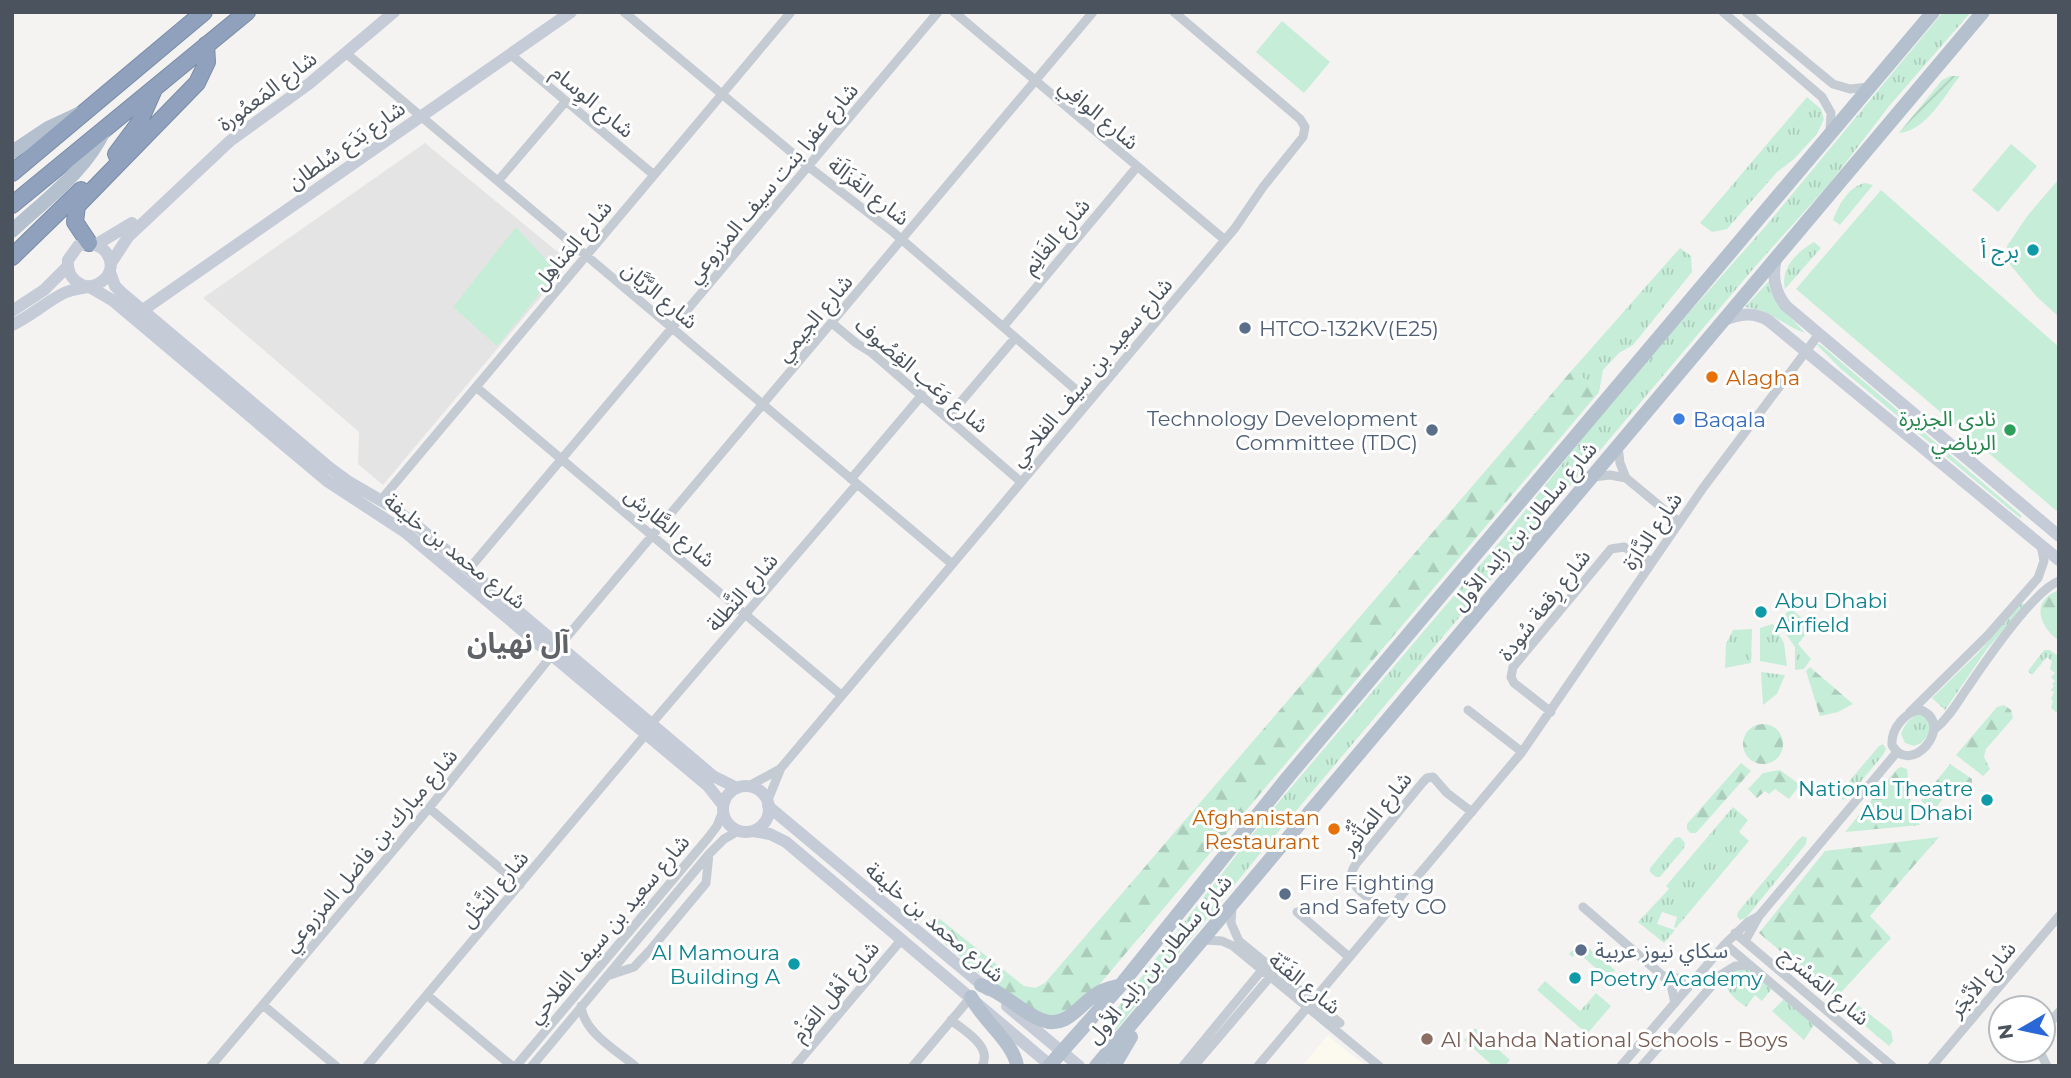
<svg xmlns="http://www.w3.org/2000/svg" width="2071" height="1078" font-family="Montserrat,'Noto Sans Arabic',sans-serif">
<defs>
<pattern id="grass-tufts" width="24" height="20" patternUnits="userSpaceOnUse" patternTransform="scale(1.75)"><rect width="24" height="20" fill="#c6edd8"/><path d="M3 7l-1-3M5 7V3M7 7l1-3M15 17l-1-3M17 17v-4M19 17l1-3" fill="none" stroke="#accdbc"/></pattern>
<pattern id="forest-firs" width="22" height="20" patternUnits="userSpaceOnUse" patternTransform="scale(1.75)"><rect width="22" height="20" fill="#c6edd8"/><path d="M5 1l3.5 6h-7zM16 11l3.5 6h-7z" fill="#accdbc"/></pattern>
<pattern id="garden-furrows" width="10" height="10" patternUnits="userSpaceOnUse" patternTransform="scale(1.75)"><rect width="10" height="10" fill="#c6edd8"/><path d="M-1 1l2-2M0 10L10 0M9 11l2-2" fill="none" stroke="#accdbc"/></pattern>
</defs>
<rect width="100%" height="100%" fill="#f4f3f2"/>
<path fill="#fcf9ef" d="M1328,1035L1336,1042L1366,1066H1302Z"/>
<path fill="#e5e4e4" d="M425,143L570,262L383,485L358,464L359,432L203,298Z"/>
<path fill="url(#grass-tufts)" d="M1943,12H1971L1890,105L1830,183L1753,269L1263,850L1108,1040L1098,1033L1266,817L1508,532L1593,425L1678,325L1765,227Z
M1807,97L1821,109L1824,119L1817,134L1794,159L1777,172L1727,229L1712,232L1700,223Z
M1865,183L1873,185L1840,225L1833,220C1839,205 1848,187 1865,183Z
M1814,242L1821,248L1785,289C1780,268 1797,252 1814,242Z
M1680,248L1691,256L1692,272L1633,345L1619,353L1603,370L1599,392L1573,369Z
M1769,281L1777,303L1805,333C1784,326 1769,309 1745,307Z
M1815,343L1821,345L2022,516L2020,518L1841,369Z
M2022,603L2025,605L1987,649L1945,710L1932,698L1977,654Z
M1791,609L1812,626L1798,644L1811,659L1804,669L1795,670V647L1777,621Z
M1773,624L1784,643L1787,666L1760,661V628Z
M1752,629L1751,663L1725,668L1726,644L1733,630Z
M2044,650H2050L2059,657V709L2056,712L2051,708L2053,701L2051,699L2054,692L2051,690L2054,686L2052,684L2055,681L2051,677L2055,673L2050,669L2052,661L2047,657L2032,675L2028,671Z
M1761,672L1785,675L1777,694L1763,705Z
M1922,712L1929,714L1932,731L1921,743L1914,746L1905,743L1901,734C1905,723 1911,717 1922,712Z
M1883,744L1886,749L1883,755L1848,797L1843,800L1839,795L1841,791L1879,746Z
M1733,807L1748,820L1739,832L1749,841L1676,928L1674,927L1677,917L1662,912L1657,924L1675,930L1664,943L1638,922L1669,889L1666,886Z
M1803,836L1807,838L1806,844L1746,918L1740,920L1737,916L1738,912L1799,839Z
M1680,837L1685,843L1684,848L1660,877H1656L1650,872V868L1675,838Z
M1580,941L1615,970L1611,976L1605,971L1603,974L1577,952L1572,957L1569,954Z
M1744,963L1773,987L1762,1001L1755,995L1746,1007C1729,994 1721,989 1731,967Z
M1545,981L1580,1011L1596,993L1611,1006L1587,1034L1537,990Z
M1785,998L1816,1022L1804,1040L1772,1011Z"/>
<path fill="url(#forest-firs)" d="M1573,369L1599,392L1099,985C1087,993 1067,1014 1054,1017C1032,1023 949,947 929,930V921L936,916L1024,986L1035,988L1045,983Z
M2059,590V641C2039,626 2030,601 2059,590Z
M1810,667L1853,704L1838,712L1820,716L1806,671Z
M2004,705L2011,710L2013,718L1986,749L1984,757L1990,769L1983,776L1956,755L1997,707Z
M1743 744a20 20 0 1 1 40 0a20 20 0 1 1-40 0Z
M1741,763L1751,771L1696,833H1690L1687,829V824Z
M1950,764L1972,779V796L1967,788C1950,789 1944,795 1936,809L1927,808L1921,800Z
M1901,767L1907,769L1912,815L1920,825L1845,832L1897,769Z
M1780,770L1800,785L1789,799L1775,789L1769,794L1765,791L1757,798L1748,789L1763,773Z
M1939,837L1870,916L1891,938L1836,998L1759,933L1825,851Z
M1854,1002L1891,1031L1893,1041L1889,1046L1846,1010Z"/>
<path fill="#c6edd8" d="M1282,21L1330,62L1304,93L1256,52Z
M2011,144L2037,166L1998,212L1972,190Z
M2059,179V317L2037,297L2008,262L2007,246L2028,215Z
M1881,190L2059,347V513L1796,289Z
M516,227L557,272L497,346L453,307Z
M1475,1028L1510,1060L1505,1066H1493L1464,1040Z"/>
<path fill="url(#garden-furrows)" d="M1950,76H1960C1944,96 1926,131 1899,133L1942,80Z"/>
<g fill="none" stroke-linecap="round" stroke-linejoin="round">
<g stroke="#7a8ca8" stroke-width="18">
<path id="highway" d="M116,154L139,123L154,89
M12,173L204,12
M12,205L247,12
M89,243L75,222L77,206L197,83L207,62L206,45
M12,257L81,190"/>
</g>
<path stroke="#c4cbd2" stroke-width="9" d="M624,12L809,167L893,232L1089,401
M954,12L1225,240
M1723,12L1822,97L1831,113L1830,130
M1746,12L1833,84L1850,89L1869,87
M347,54L951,563
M510,54L654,175
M498,181L566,101
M832,323L856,343L872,353L1021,482
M1003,327L1136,168
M476,387L841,695
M948,417L1015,338
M1618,446L1620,463L1626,478L1679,522
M1593,477L1610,475L1626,478
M851,479L922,395
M381,500L791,12
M469,569L938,12
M560,645L1093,12
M1468,710L1522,752
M1921,710C1956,725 1910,778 1892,745C1891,729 1905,711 1921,710Z
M1551,712L1514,683L1511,677L1513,667L1611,549L1624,547L1652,562
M1909,713L1988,635L2038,578L2044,561L2041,545
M652,723L857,484
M1935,729C1949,718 1958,701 1968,687C1985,662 2033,591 2059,581
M747,787L780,769
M767,802L781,768L1235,228L1263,187L1303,137L1305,127L1300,119L1174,12
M429,808L520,885
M1232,907L1231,923L1239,941L1340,1023
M1583,907L1663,976L1671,985L1675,1003
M1297,912L1349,957
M1388,912C1373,900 1340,885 1356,864L1423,782L1427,778L1433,777L1447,793L1472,812
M1735,933L1892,1066
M1204,940L1222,941L1233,946L1379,1066
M1745,941L1759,916L1897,752
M1725,944L1869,1066
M607,976L634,967L651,949L706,883L709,854
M1664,976L1683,979L1697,977
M427,995L512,1066
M263,1005L336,1066
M581,1006C584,1033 616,1050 635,1066
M951,1020C964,1031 993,1046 982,1066
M2043,1031L2059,1012
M2039,1050L2047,1066
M211,1066L429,808L552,655
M367,1066L646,734
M516,1066L708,838L717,826L723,811
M532,1066L709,854L724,839L738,831
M795,1066L902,939
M913,1066L971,997
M1183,1066L1262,970
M1194,1066L1270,977
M1258,1066L1522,752L1703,488L1819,334
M1621,1066L1725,944L1748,922L1759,916
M1642,1066L1722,974L1735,966L1750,965
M1932,1066L2059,916"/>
<path stroke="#c5ccd7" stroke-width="12" d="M97,244L132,223
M1776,258C1772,276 1774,291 1786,306L2059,536
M111,263L128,237L230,141L310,83L394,12
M110,272L115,286L121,292L330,468L349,482L392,507L422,530L713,776L737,788
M88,286L112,300L327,481L405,532L708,786L723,805
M143,310L571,12
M12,311L44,290L67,267
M1724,320C1739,314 1754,311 1769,321L2059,560
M12,325C31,316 46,302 64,293C76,287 92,289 101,282C124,266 102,235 78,246L68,260C67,274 73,281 84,286
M723 809a23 23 0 1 1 46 0a23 23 0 1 1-46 0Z
M768,806L988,990
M753,831L770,834L786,842L1051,1066
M1007,1006L1079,1066"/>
<path stroke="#b5c0ce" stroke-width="14" d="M12,152L48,128L78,114
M12,231C45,200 86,171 105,129
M981,985C1004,992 1020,1012 1042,1020C1067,1030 1080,1003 1098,993C1104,989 1111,988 1118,986
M971,997C983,1021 1014,1043 1017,1066
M1049,1066L1120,986L1288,777L1933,12
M1096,1066L1983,12
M1114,1066L1131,1037"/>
<use href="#highway" stroke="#8fa1bc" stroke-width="16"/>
</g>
<g fill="#0f9aa8" stroke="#fff" stroke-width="2.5">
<circle cx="2033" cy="250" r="7"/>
<circle cx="1761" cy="612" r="7"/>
<circle cx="1987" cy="800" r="7"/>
<circle cx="794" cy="964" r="7"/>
<circle cx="1575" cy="978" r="7"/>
</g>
<g fill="#5c6f8a" stroke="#fff" stroke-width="2.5">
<circle cx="1245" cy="328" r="7"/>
<circle cx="1432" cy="430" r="7"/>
<circle cx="1285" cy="894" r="7"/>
<circle cx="1581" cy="950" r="7"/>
</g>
<g fill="#e8710a" stroke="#fff" stroke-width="2.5">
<circle cx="1712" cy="377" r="7"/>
<circle cx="1334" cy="829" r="7"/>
</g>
<circle fill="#3f7fe0" stroke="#fff" stroke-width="2.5" cx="1679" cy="419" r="7"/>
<circle fill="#2e9e5b" stroke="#fff" stroke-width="2.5" cx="2010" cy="430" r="7"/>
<circle fill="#8d6e63" stroke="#fff" stroke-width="2.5" cx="1427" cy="1039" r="7"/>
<g text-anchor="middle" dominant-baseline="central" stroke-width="6" stroke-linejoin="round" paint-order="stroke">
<g font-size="21" fill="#4b545e" stroke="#fff">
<text transform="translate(267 91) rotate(-37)">شارع المَعمُورة</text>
<text transform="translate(593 101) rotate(40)">شارع الوِسام</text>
<text transform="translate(1099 114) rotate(40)">شارع الوافِي</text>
<text transform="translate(346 145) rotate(-35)">شارع بَدَع سُلطان</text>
<text transform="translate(772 183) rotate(-50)">شارع عفرا بنت سيف المزروعي</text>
<text transform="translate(869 191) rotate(38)">شارع الغَزَالَة</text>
<text transform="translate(1056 236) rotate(-50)">شارع الغَانِم</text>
<text transform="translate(572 245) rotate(-50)">شارع المَناهِل</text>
<text transform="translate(660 295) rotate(40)">شارع الرَّيَّان</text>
<text transform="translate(814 318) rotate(-50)">شارع الجيمي</text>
<text transform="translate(1091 372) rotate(-50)">شارع سعيد بن سيف الفلاحي</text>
<text transform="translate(922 375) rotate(40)">شارع وَعَب القِصُوف</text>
<text transform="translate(1524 526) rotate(-50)">شارع سلطان بن زايد الأول</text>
<text transform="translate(670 527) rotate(40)">شارع الطَّارِش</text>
<text transform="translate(1652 531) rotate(-56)">شارع الدَّارَة</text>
<text transform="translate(455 551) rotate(38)">شارع محمد بن خليفة</text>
<text transform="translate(742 592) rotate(-49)">شارع النَّطلة</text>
<text transform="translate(1544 605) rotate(-52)">شارع رِقعة سُودة</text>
<text transform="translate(1376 813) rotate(-51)">شارع المَأْثُور</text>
<text transform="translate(370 850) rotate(-50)">شارع مبارك بن فاضل المزروعي</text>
<text transform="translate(494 889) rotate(-50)">شارع النَّخْل</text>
<text transform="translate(935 922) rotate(40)">شارع محمد بن خليفة</text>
<text transform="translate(608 929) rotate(-50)">شارع سعيد بن سيف الفلاحي</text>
<text transform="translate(1159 959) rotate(-50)">شارع سلطان بن زايد الأول</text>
<text transform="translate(1982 979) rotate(-50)">شارع الأبْجَر</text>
<text transform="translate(1305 983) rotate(39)">شارع الفَنّة</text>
<text transform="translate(1825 986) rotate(40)">شارع المَسْرَج</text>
<text transform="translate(835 991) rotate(-50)">شارع أهْل العَزْم</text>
</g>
<g font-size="21" fill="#0d838f" stroke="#fff" text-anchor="end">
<text x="2019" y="250">برج أ</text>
<text x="1775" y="600" text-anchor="start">Abu Dhabi<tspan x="1775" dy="24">Airfield</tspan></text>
<text x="1973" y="788">National Theatre<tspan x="1973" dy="24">Abu Dhabi</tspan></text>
<text x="780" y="952">Al Mamoura<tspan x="780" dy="24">Building A</tspan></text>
<text x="1589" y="978" text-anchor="start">Poetry Academy</text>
</g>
<g font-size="21" fill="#4e5e75" stroke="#fff" text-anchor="start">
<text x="1259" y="328">HTCO-132KV(E25)</text>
<text x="1418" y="418" text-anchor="end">Technology Development<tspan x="1418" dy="24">Committee (TDC)</tspan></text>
<text x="1299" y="882">Fire Fighting<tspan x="1299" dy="24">and Safety CO</tspan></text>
<text x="1595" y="950">سكاي نيوز عربية</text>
</g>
<g font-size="21" fill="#c56008" stroke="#fff" text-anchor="start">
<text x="1726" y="377">Alagha</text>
<text x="1320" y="817" text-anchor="end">Afghanistan<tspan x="1320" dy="24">Restaurant</tspan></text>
</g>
<g font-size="21" fill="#27864d" stroke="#fff" text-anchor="end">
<text x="1996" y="418">نادى الجزيرة<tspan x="1996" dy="24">الرياضي</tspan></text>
</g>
<g font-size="21" fill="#366cbe" stroke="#fff" text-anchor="start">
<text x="1693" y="419">Baqala</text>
</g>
<g font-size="21" fill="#785e54" stroke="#fff" text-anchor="start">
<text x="1441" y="1039">Al Nahda National Schools - Boys</text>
</g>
<g font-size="28" font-weight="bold" fill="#5f6267" stroke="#fff">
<text x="518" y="643">آل نهيان</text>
</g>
</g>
<rect width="2071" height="1078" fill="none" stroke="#4b545e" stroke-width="28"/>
<g transform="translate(2022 1029) rotate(261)"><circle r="33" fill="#ffffff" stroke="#b7bbbf" stroke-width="2"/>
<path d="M0-5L12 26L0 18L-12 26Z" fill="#2a68d7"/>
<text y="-10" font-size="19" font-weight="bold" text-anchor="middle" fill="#4b545e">N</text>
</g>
</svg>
